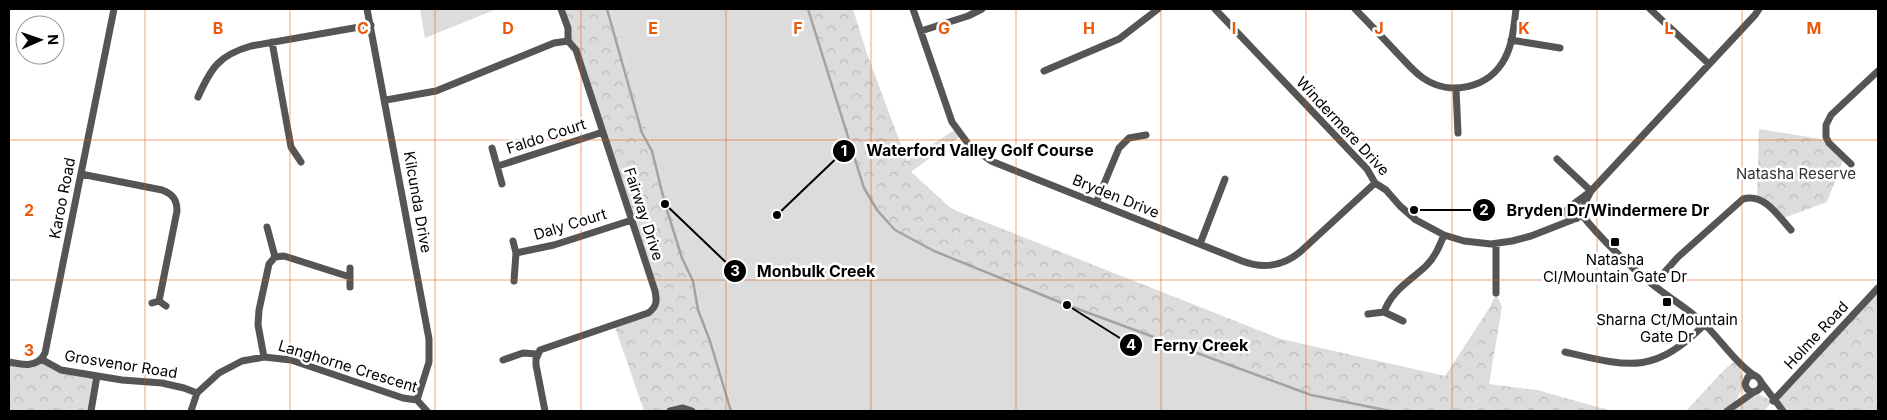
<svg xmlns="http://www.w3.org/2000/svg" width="1887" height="420" font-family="Inter,sans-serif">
<defs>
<pattern id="park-crowns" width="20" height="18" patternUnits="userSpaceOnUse" patternTransform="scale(1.25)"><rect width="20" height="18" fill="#dcdcdc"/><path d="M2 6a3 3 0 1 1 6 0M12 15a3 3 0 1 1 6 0" fill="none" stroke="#bbb"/></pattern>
</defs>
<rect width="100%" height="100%" fill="#fff"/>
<path fill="#dcdcdc" d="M420,9H497L425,38Z
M610,9H809L864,188L877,210L895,230L1067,305L1311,395L1390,411H733Z"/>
<path fill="url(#park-crowns)" d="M561,9H610L733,411H644L614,324L648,313L656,304Z
M809,9H853L866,51L907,161L956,129L960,136L911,172L952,209L1281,339L1445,376L1490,307L1496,293L1502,307L1489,384L1537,390L1612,411H1390L1311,395L1067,305L934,251L895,229L877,210L864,188Z
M1759,129L1827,140L1844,158L1827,202L1781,219L1757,198Z
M1878,289V411H1783L1777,401Z
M1737,359L1745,384L1734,404L1758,394L1773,401L1764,411H1686L1723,371Z
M9,362H37L97,376L91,411H9Z"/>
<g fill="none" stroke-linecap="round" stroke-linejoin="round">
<path stroke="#a3a3a3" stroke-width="2.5" d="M607,9L642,133L652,151L665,204L682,258L693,281L698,310L710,341L731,411
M808,9L864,188L877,210L895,230L934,251L1067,305L1311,395L1390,411"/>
<path stroke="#555" stroke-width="7" d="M367,9L429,339V362L417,400
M913,9L952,122L969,145L991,161L1242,261C1263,269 1283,266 1300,252L1375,183
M1215,9L1367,169L1375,183L1386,190L1400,206L1416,220L1444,235L1464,241L1491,244L1512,241L1531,236L1572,220
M1355,9C1370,24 1384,39 1398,54C1406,62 1413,71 1423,78C1450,97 1490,88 1505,58C1513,43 1514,25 1516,9
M1650,9L1709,64
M921,31L968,16L982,9
M1511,40L1560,48
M272,42L291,147L301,162
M1044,71L1119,39L1158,9
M1456,89L1458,133
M198,97C211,68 219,55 251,46L371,25
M386,100L436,91L554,43L568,41
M492,148L502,184
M1557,159L1591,191
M1851,164L1829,143L1826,137V125L1831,115L1878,71
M498,166L603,132
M81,174L162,190C173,194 177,200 177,211L159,301
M1096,203L1119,148L1129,138L1146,135
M1567 212a7 7 0 1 1 14 0a7 7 0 1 1-14 0Z
M1572,205L1591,191L1755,15L1759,9
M1581,211L1591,191
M1581,214C1602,240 1626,263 1652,284C1668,297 1686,307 1701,321C1719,337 1732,359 1751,373C1754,376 1758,376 1760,380C1764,387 1758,392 1751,392L1747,389L1745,384L1748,377L1754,375
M267,227L275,257
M513,241L516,253L514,281
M1200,244L1225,179
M1496,244V293
M516,253L554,245L632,220
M350,268V287
M1653,285L1678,257L1743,199C1765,193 1778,216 1791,230
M152,303L159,301L166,306
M1384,312C1392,290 1410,281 1426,266C1435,257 1439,247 1444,235
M1368,314L1384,312L1403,321
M1565,352C1630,367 1654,375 1705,324
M264,357L258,325L259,310L269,264L275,257L284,256L350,277
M41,359L61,370L122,380L162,383L184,388L197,393
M503,360L523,353L537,354
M9,362C23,365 38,368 45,353L114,9
M1761,382L1783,411
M1773,401L1878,288
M91,411L97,376
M191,411L197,393L219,373L242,361L264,357L291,360L403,398L417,400L427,411
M545,411L536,365V359L540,350L648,313C657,307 657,301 655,291L576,50L568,41V28L561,9
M670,411L683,408L692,411
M1727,411L1754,392"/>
</g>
<path fill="none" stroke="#e8590c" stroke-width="1" stroke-opacity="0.55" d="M145,9V411M290,9V411M435,9V411M581,9V411M726,9V411M871,9V411M1016,9V411M1161,9V411M1306,9V411M1452,9V411M1597,9V411M1742,9V411M9,140H1878M9,280H1878"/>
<g fill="#000" stroke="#fff" stroke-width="2">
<rect x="1610" y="237" width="10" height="10" rx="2.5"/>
<rect x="1662" y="297" width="10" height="10" rx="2.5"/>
</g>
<g text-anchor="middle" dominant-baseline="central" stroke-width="5" stroke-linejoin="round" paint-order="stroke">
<g font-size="15" fill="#000" stroke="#fff">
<text transform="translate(1343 126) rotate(47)">Windermere Drive</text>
<text transform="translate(546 136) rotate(-18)">Faldo Court</text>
<text transform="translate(1116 196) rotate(22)">Bryden Drive</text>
<text transform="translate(62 198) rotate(-79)">Karoo Road</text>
<text transform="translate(418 202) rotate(80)">Kilcunda Drive</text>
<text transform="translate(644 214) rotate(72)">Fairway Drive</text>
<text transform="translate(570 224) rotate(-17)">Daly Court</text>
<text transform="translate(1816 335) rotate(-47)">Holme Road</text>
<text transform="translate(121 364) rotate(9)">Grosvenor Road</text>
<text transform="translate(348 366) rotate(17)">Langhorne Crescent</text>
</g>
<g font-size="15" fill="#333" stroke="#fff">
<text x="1796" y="173">Natasha Reserve</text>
</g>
<g font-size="15" fill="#000" stroke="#fff">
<text x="1615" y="259">Natasha<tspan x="1615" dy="17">Cl/Mountain Gate Dr</tspan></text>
<text x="1667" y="319">Sharna Ct/Mountain<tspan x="1667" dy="17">Gate Dr</tspan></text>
</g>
</g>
<g font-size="16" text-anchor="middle" font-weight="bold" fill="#e8590c" stroke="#fff" stroke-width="5" stroke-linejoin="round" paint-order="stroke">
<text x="218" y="34">B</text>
<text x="363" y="34">C</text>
<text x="508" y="34">D</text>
<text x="653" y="34">E</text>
<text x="798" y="34">F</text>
<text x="944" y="34">G</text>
<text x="1089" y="34">H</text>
<text x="1234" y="34">I</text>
<text x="1379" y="34">J</text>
<text x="1524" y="34">K</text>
<text x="1669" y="34">L</text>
<text x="1814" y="34">M</text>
<text x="29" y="216">2</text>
<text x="29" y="356">3</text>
</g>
<path fill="none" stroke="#000" stroke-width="2" d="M777 215L844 151M1414 210L1484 210M665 204L735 271M1067 305L1131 345"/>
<g fill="#000" stroke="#fff" stroke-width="2">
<circle cx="777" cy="215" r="5"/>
<circle cx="1414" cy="210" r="5"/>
<circle cx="665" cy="204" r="5"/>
<circle cx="1067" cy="305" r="5"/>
<circle cx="844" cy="151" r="12"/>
<circle cx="1484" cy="210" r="12"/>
<circle cx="735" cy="271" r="12"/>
<circle cx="1131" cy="345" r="12"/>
</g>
<g font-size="15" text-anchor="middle" font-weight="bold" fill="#fff">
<text x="844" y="156">1</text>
<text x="1484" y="215">2</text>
<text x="735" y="276">3</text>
<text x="1131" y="350">4</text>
</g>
<g font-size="16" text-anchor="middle" font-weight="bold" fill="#000" stroke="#fff" stroke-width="5" stroke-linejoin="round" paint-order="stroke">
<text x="980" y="156">Waterford Valley Golf Course</text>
<text x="1608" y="216">Bryden Dr/Windermere Dr</text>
<text x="816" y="277">Monbulk Creek</text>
<text x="1201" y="351">Ferny Creek</text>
</g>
<rect width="1887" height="420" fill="none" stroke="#000000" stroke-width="20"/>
<g transform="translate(40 40) rotate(88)"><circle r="24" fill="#ffffff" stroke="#999999"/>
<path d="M0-4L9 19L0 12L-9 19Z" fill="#000000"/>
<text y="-8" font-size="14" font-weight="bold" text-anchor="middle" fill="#000000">N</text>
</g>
</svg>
